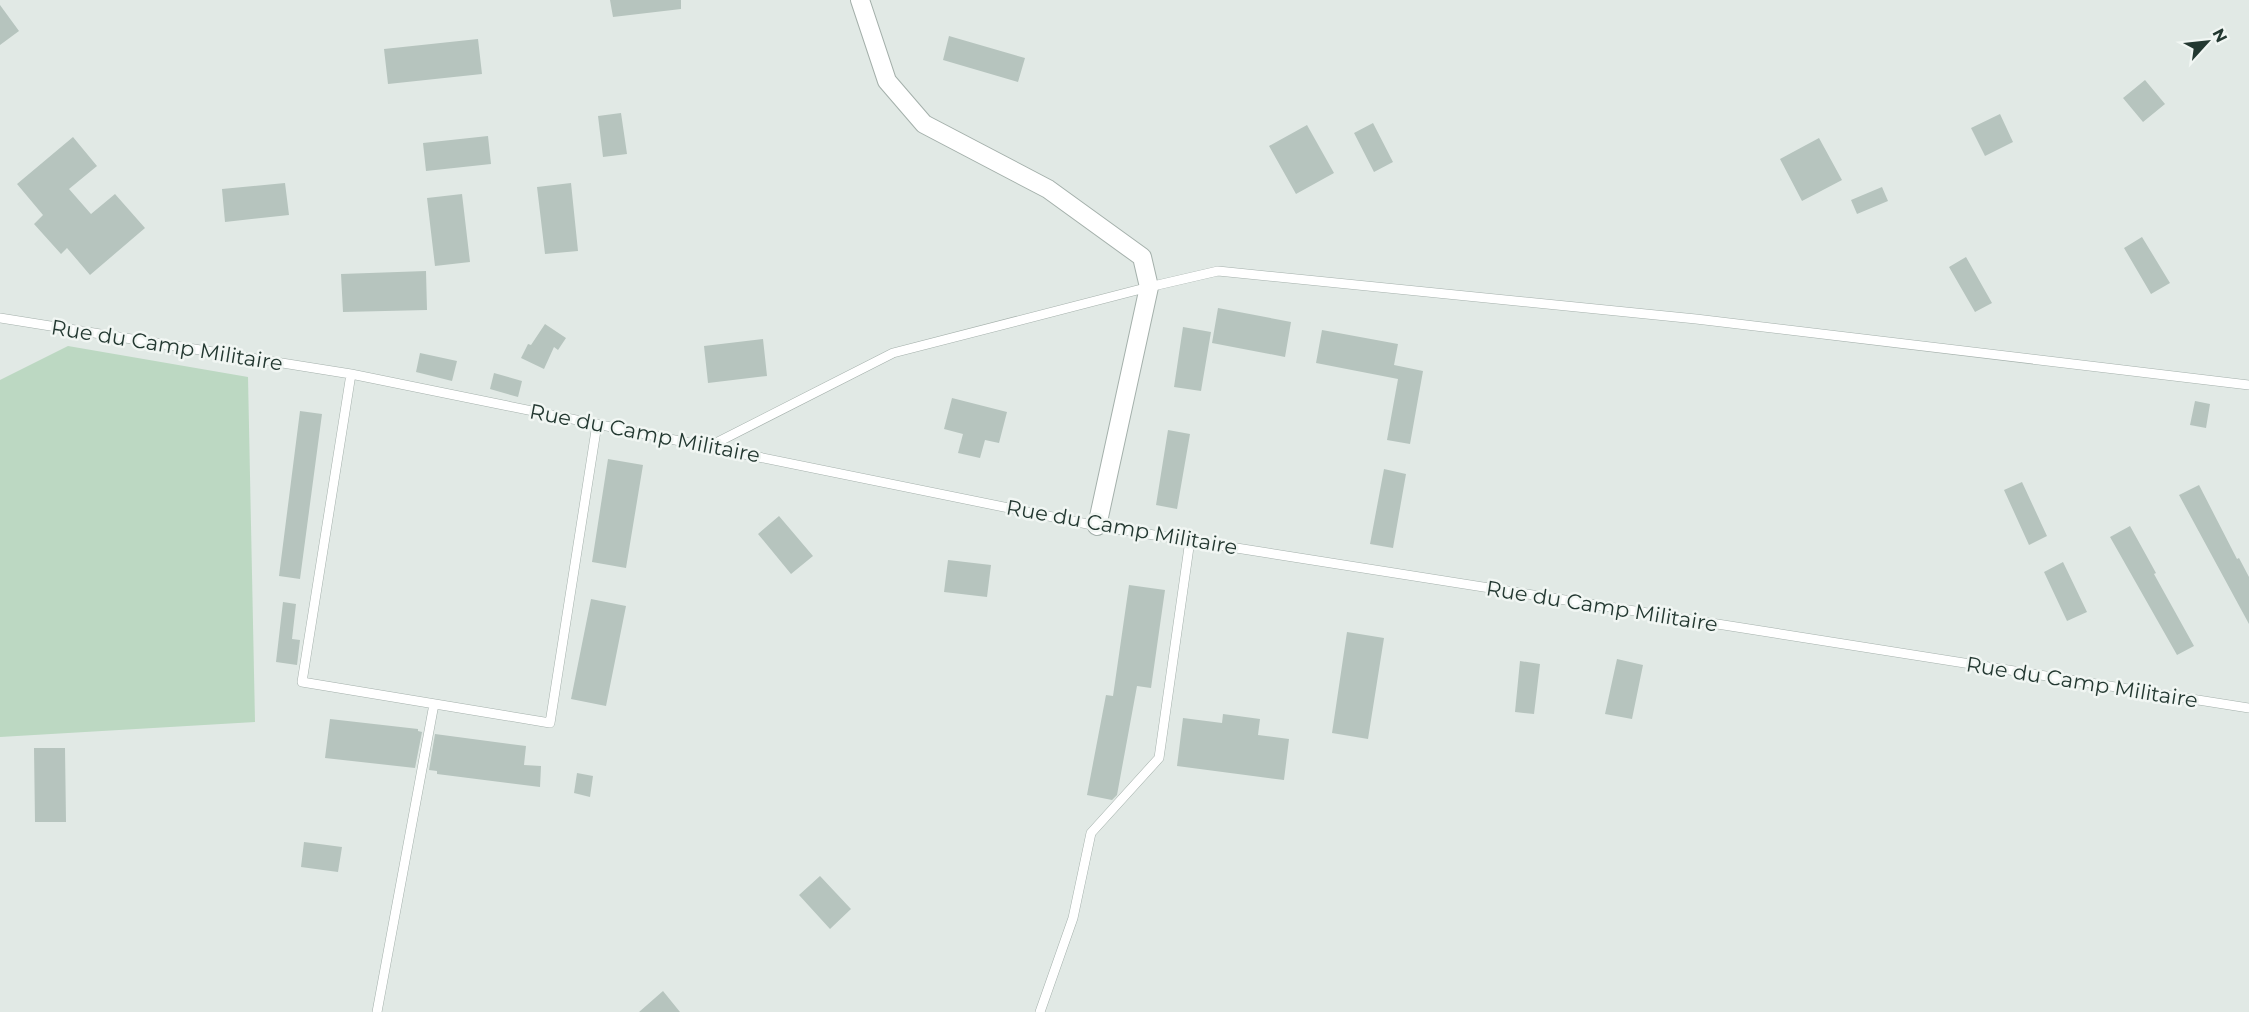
<svg xmlns="http://www.w3.org/2000/svg" width="2249" height="1012" font-family="Montserrat,sans-serif">
<rect width="100%" height="100%" fill="#e1e9e5"/>
<path fill="#bcd8c2" d="M68,346L248,377L255,722L0,737V380Z"/>
<path fill="#b6c4be" d="M610,0H681V9L613,17Z
M0,5L19,31L0,45Z
M949,36L1025,58L1018,82L943,60Z
M478,39L482,74L388,84L384,49Z
M2145,80L2165,104L2143,122L2123,98Z
M621,113L627,154L603,157L598,116Z
M2000,114L2013,142L1985,156L1971,128Z
M1373,123L1393,162L1374,172L1354,133Z
M1307,125L1334,173L1296,194L1269,146Z
M488,136L491,164L426,171L423,143Z
M73,137L97,166L69,189L91,214L115,194L145,228L90,275L67,248L61,254L34,224L43,215L17,184Z
M1819,138L1842,180L1802,201L1780,159Z
M285,183L289,215L225,222L222,189Z
M571,183L578,251L545,254L537,187Z
M1882,187L1888,201L1857,214L1851,200Z
M462,194L470,262L435,266L427,198Z
M2142,237L2170,283L2151,294L2124,248Z
M1966,257L1992,303L1975,312L1949,267Z
M426,271L427,310L343,312L341,274Z
M1218,308L1291,322L1285,357L1212,343Z
M545,324L566,338L558,350L554,347L544,369L521,358L528,344L531,345Z
M1183,327L1211,332L1201,391L1174,387Z
M1322,330L1398,344L1394,365L1423,371L1410,444L1387,440L1398,379L1316,363Z
M763,339L767,376L708,383L704,346Z
M420,353L457,361L452,381L416,372Z
M494,373L522,381L518,397L490,389Z
M952,398L1007,412L999,443L985,440L980,458L958,453L963,434L944,429Z
M2195,401L2210,404L2206,428L2190,425Z
M300,411L322,414L300,579L279,576Z
M1168,430L1190,434L1177,509L1156,505Z
M608,459L643,465L626,568L592,562Z
M1384,469L1406,474L1393,548L1370,544Z
M2022,482L2047,536L2029,545L2004,490Z
M2199,485L2237,559L2239,558L2249,577V624L2179,495Z
M779,516L813,556L791,574L758,534Z
M2130,526L2156,573L2154,574L2194,646L2177,655L2110,537Z
M948,560L991,565L987,597L944,592Z
M2063,562L2087,612L2067,621L2044,572Z
M1129,585L1165,590L1151,688L1137,686L1117,795L1112,800L1087,795L1106,695L1113,696Z
M591,599L626,606L606,706L571,699Z
M283,602L296,604L292,639L300,640L297,665L276,662Z
M1347,632L1384,638L1368,739L1332,733Z
M1617,659L1643,665L1632,719L1605,714Z
M1520,661L1540,664L1534,714L1515,712Z
M1223,714L1260,719L1258,735L1289,739L1284,780L1177,766L1183,718L1222,723Z
M330,719L418,729V731L422,732L415,768L325,758Z
M435,734L526,746L524,765L541,766L540,787L437,774V771L429,770Z
M34,748H65L66,822H35Z
M577,773L593,776L590,797L574,793Z
M304,842L342,847L338,872L301,867Z
M820,876L851,909L830,929L799,895Z
M663,991L680,1012H639Z"/>
<g fill="none" stroke-linecap="round" stroke-linejoin="round">
<g stroke="#a4b0ab" stroke-width="10">
<path id="service" d="M0,318L351,374L1097,526L2249,708
M351,374L302,682L550,723L597,424
M710,446L893,353L1149,287L1218,271L1696,319L2249,385
M377,1012L434,704
M1040,1012L1073,918L1091,833L1159,758L1190,540"/>
</g>
<g stroke="#a4b0ab" stroke-width="20">
<path id="minor" d="M860,0L887,81L924,124L1048,189L1142,257L1149,287L1097,526"/>
</g>
<use href="#service" stroke="#fff" stroke-width="9"/>
<use href="#minor" stroke="#fff" stroke-width="18"/>
</g>
<g text-anchor="middle" dominant-baseline="central" stroke-width="5" stroke-linejoin="round" paint-order="stroke">
<g font-size="21" fill="#233831" stroke="#f1f6f3">
<text transform="translate(167 345) rotate(9)">Rue du Camp Militaire</text>
<text transform="translate(645 433) rotate(11)">Rue du Camp Militaire</text>
<text transform="translate(1122 527) rotate(10)">Rue du Camp Militaire</text>
<text transform="translate(1602 606) rotate(9)">Rue du Camp Militaire</text>
<text transform="translate(2082 682) rotate(9)">Rue du Camp Militaire</text>
</g>
</g>
<g transform="translate(2207 42) rotate(63)" stroke="#f1f6f3" stroke-width="4.5" paint-order="stroke">
<path d="M0-4.5L10 22L0 15L-10 22Z" fill="#233831"/>
<text y="-9" font-size="16" font-weight="bold" text-anchor="middle" fill="#233831">N</text>
</g>
</svg>
